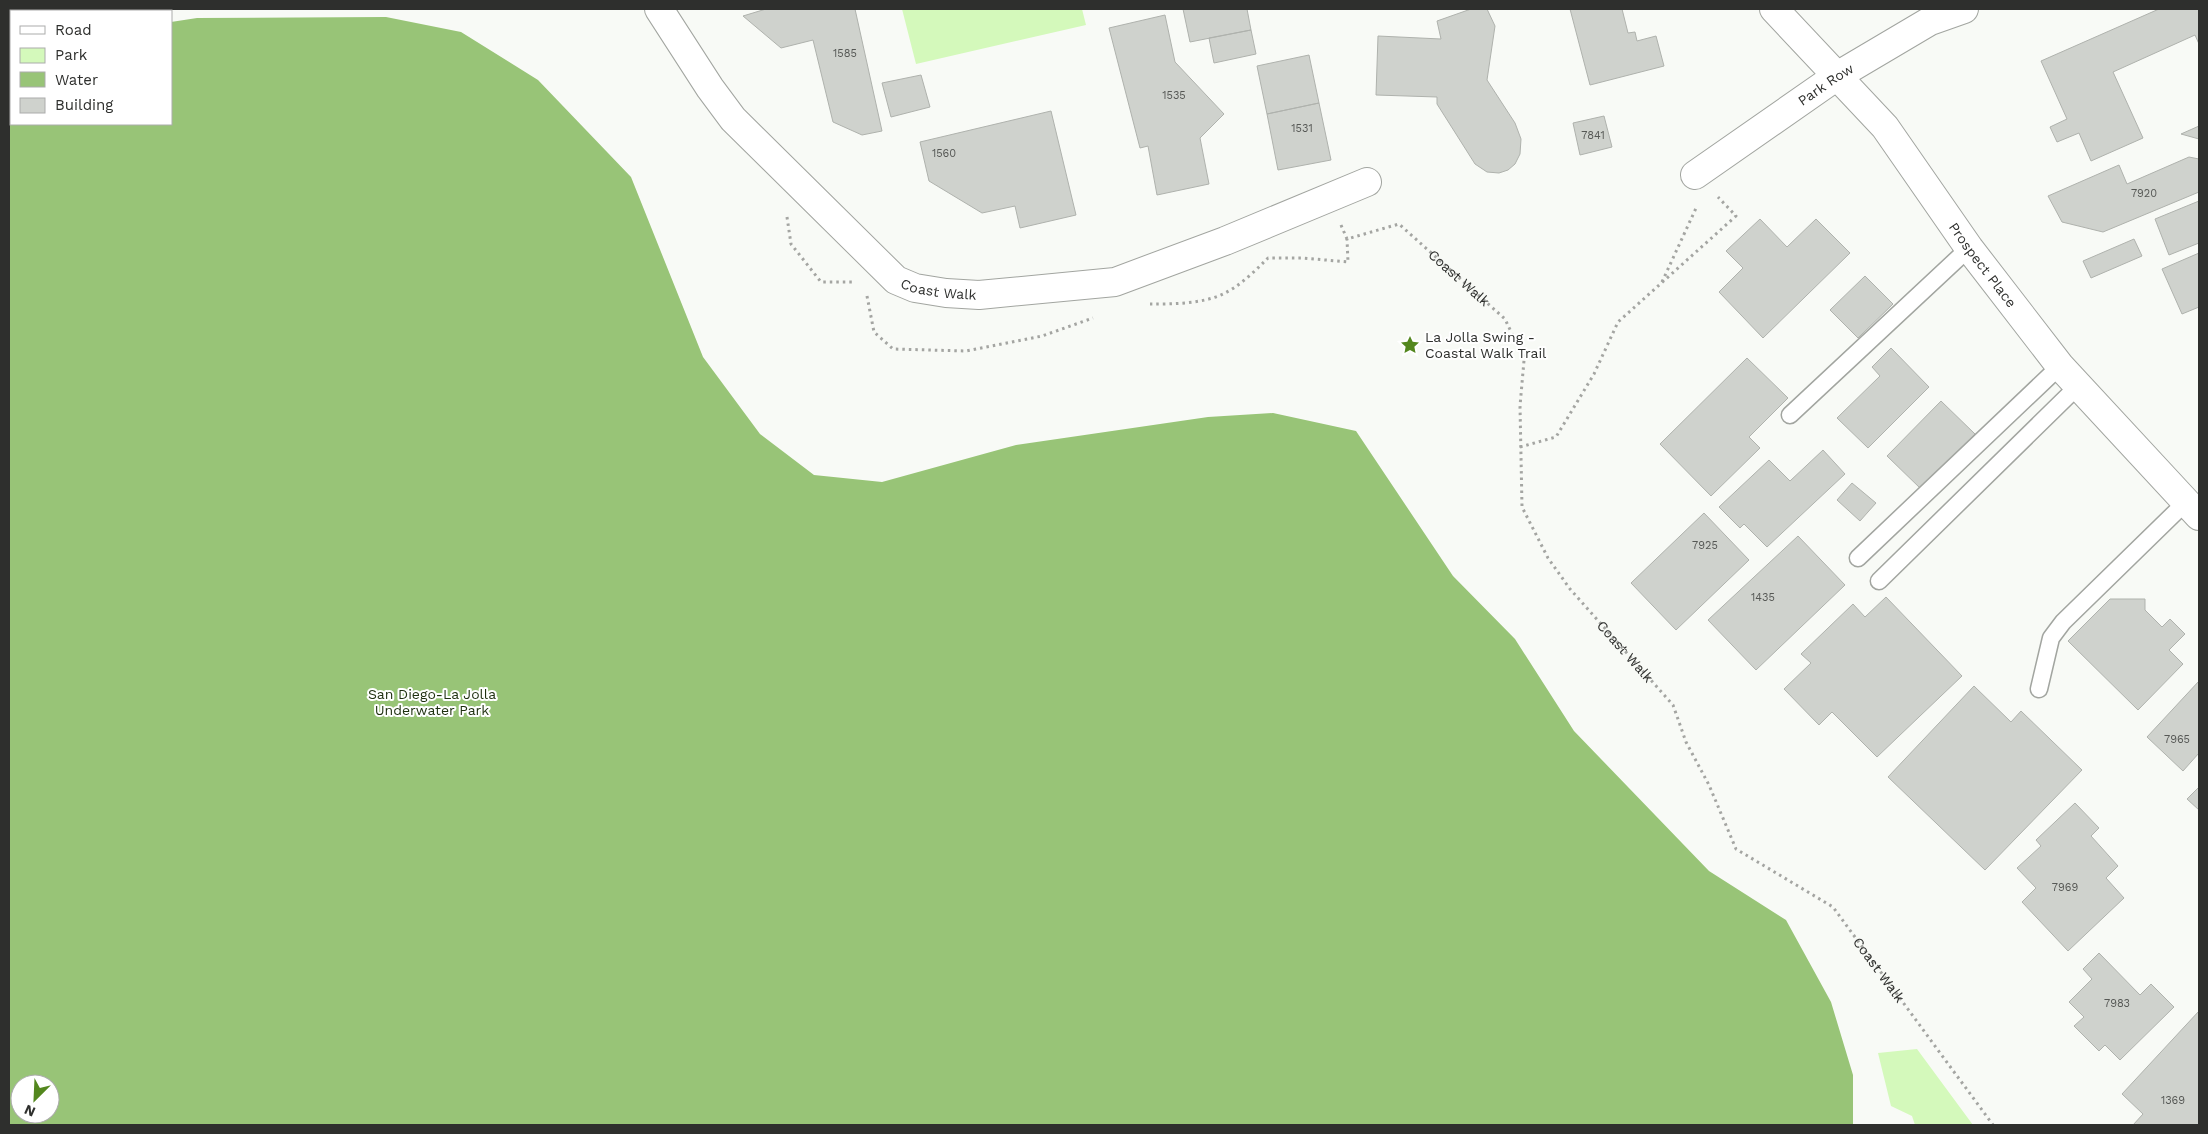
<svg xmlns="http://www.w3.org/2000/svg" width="2208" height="1134" font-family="'Work Sans',sans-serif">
<rect width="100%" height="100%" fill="#f8faf6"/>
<path fill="#d4f9bb" d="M902,9H1082L1086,25L916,64Z
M1917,1049L1973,1125H1915L1912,1116L1891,1106L1878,1053Z"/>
<path fill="#98c477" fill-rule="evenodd" d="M386,17L461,32L538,80L631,177L703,357L760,434L814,475L882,482L1016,445L1208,417L1273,413L1356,431L1453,576L1515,639L1574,731L1709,871L1786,920L1831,1002L1853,1075V1125H9V54L11,53V124H171V22L197,18ZM20,1084H50V1114H20Z"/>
<path fill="#cfd2cd" stroke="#afb2ad" d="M766,9H855L882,131L862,135L833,122L813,40L781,48L743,16Z
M1183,9H1247L1251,30L1190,42Z
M1471,9H1487L1495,26L1487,80L1515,123L1521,139L1520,154L1515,164L1508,170L1499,173L1487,172L1475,164L1437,104V97L1376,95L1378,36L1441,39L1437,21Z
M1570,9H1622L1628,33L1635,32L1637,41L1656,36L1664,66L1590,85Z
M2159,9H2199V44L2195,35L2113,72L2143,138L2091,161L2079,133L2057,142L2050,127L2067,119L2041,61Z
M1165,15L1175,62L1224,114L1200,138L1209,184L1157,195L1148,146L1140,148L1109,28Z
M1251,30L1256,54L1214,63L1209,38Z
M1309,55L1319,103L1267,114L1257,66Z
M921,75L930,107L891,117L882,83Z
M1319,103L1331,160L1278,170L1267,114Z
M1051,111L1076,215L1020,228L1015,206L982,213L929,181L920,142Z
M1604,116L1612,147L1580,155L1573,123Z
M2199,126V139L2181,134Z
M2189,157L2199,159V192L2103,232L2062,222L2048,196L2119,165L2127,184Z
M2199,201V243L2169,255L2155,219Z
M1760,219L1787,247L1816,219L1850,253L1763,338L1719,292L1743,268L1726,251Z
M2134,239L2142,256L2091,278L2083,261Z
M2199,253V307L2182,314L2162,269Z
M1865,276L1893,304L1858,338L1830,310Z
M1891,348L1929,387L1868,448L1837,418L1880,376L1872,367Z
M1747,358L1788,398L1749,437L1760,448L1711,496L1660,444Z
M1941,401L1975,434L1921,489L1887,456Z
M1823,450L1845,474L1767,547L1744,524L1740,528L1719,507L1769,460L1790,481Z
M1852,483L1876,503L1860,521L1837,500Z
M1704,513L1749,560L1676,630L1631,583Z
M1798,536L1845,585L1756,670L1708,620Z
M1886,597L1962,676L1877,757L1832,712L1819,725L1784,689L1811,663L1801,654L1853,604L1865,617Z
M2110,599H2145V610L2162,627L2170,619L2185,634L2169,650L2183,664L2138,710L2068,641Z
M2199,681V753L2183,771L2147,737Z
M1974,686L2011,722L2021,711L2082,770L1985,870L1888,777Z
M2199,787V810L2187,799Z
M2075,803L2099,828L2091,836L2118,866L2106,878L2124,898L2068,951L2022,902L2036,888L2017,868L2041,846L2036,840Z
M2099,953L2140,995L2151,984L2174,1007L2120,1060L2105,1045L2099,1051L2074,1026L2084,1017L2069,1002L2092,979L2083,969Z
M2199,1011V1125H2133L2143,1114L2122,1094Z"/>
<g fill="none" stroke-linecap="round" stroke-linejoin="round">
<g stroke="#a2a5a0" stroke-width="19">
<path id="lane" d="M1790,415L1969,248
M1858,558L2060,366
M1879,581L2079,385
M2039,689L2051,638L2063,622L2186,502"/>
</g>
<g stroke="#a2a5a0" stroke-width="30">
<g id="street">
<path id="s2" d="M659,9L710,88L733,119L896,280L915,288L946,293L979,295L1115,282L1225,241L1367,182"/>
<path id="s3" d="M1695,175L1837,76L1930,21L1964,9"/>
</g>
</g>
<g stroke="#a2a5a0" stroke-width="30">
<g id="secondary">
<path id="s4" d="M1774,9L1885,127L1969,248L2060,366L2199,516"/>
</g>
</g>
<g stroke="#a4a5a2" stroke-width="3" stroke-dasharray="2.5 4" stroke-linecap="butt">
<path d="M787,217L791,244L821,282H852"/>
<path id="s1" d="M1341,225L1347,239L1399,224L1505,319L1513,336L1525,349L1520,406L1522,507L1548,558L1570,589L1673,705L1686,742L1709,785L1736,849L1833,907L1993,1125"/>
<path d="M1662,282L1697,206"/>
<path d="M867,296L874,332L893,349L966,351L1042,336L1093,318"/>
<path d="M1150,304C1172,304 1202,304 1223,294C1240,286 1255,271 1268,258H1303L1348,262L1347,239"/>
<path d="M1520,447L1556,437L1594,374L1618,322L1736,216L1718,197"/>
</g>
<use href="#lane" stroke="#fff" stroke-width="16"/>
<use href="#street" stroke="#fff" stroke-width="28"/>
<use href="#secondary" stroke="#fff" stroke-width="28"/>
</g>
<defs>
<g id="sight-bare" transform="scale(1.5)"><path d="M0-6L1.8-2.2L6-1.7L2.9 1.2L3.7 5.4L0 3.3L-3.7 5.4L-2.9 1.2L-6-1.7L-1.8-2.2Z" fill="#53871e" stroke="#fff" stroke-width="2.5" paint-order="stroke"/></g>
</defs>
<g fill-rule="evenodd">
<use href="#sight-bare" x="1410" y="345"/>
</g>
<g text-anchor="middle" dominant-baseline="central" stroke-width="4" stroke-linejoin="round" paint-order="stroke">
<g font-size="11" fill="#565855">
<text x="845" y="53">1585</text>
<text x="1174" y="95">1535</text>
<text x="1302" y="128">1531</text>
<text x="1593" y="135">7841</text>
<text x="944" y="153">1560</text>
<text x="2144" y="193">7920</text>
<text x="1705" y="545">7925</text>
<text x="1763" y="597">1435</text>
<text x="2177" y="739">7965</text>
<text x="2065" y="887">7969</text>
<text x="2117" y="1003">7983</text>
<text x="2173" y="1100">1369</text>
</g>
<g font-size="14" fill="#2e2f2d" stroke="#fff">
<text stroke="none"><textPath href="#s3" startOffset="159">Park Row</textPath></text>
<text stroke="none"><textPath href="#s4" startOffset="331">Prospect Place</textPath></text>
<text stroke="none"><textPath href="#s1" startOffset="150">Coast Walk</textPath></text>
<text stroke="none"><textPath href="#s2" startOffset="406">Coast Walk</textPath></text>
<text stroke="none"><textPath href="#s1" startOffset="585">Coast Walk</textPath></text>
<text stroke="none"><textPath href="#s1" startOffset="1005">Coast Walk</textPath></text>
</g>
<g font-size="14" fill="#2e2f2d" stroke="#fff" text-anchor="start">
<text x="1425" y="337">La Jolla Swing -<tspan x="1425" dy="16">Coastal Walk Trail</tspan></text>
</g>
<g font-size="14" fill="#1e2f0f" stroke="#fff">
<text x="432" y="694">San Diego-La Jolla<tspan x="432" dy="16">Underwater Park</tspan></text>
</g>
</g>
<rect width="2208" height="1134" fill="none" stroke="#2e2f2d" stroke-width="20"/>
<rect x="10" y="10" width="162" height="115" fill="#ffffff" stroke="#abacab"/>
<rect x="20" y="26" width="25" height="8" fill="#ffffff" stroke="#abacab"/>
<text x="55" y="35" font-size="15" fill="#2e2f2d">Road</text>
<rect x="20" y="48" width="25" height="15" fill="#d4f9bb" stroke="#abacab"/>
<text x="55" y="60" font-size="15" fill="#2e2f2d">Park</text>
<rect x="20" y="72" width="25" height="15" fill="#98c477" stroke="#abacab"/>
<text x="55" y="85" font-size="15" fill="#2e2f2d">Water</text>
<rect x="20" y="98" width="25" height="15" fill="#cfd2cd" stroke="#abacab"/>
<text x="55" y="110" font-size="15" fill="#2e2f2d">Building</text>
<g transform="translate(35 1099) rotate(204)"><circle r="24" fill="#ffffff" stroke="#abacab"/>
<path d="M0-4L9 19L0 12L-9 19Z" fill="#53871e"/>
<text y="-8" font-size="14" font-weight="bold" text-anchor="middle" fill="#2e2f2d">N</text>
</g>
</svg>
